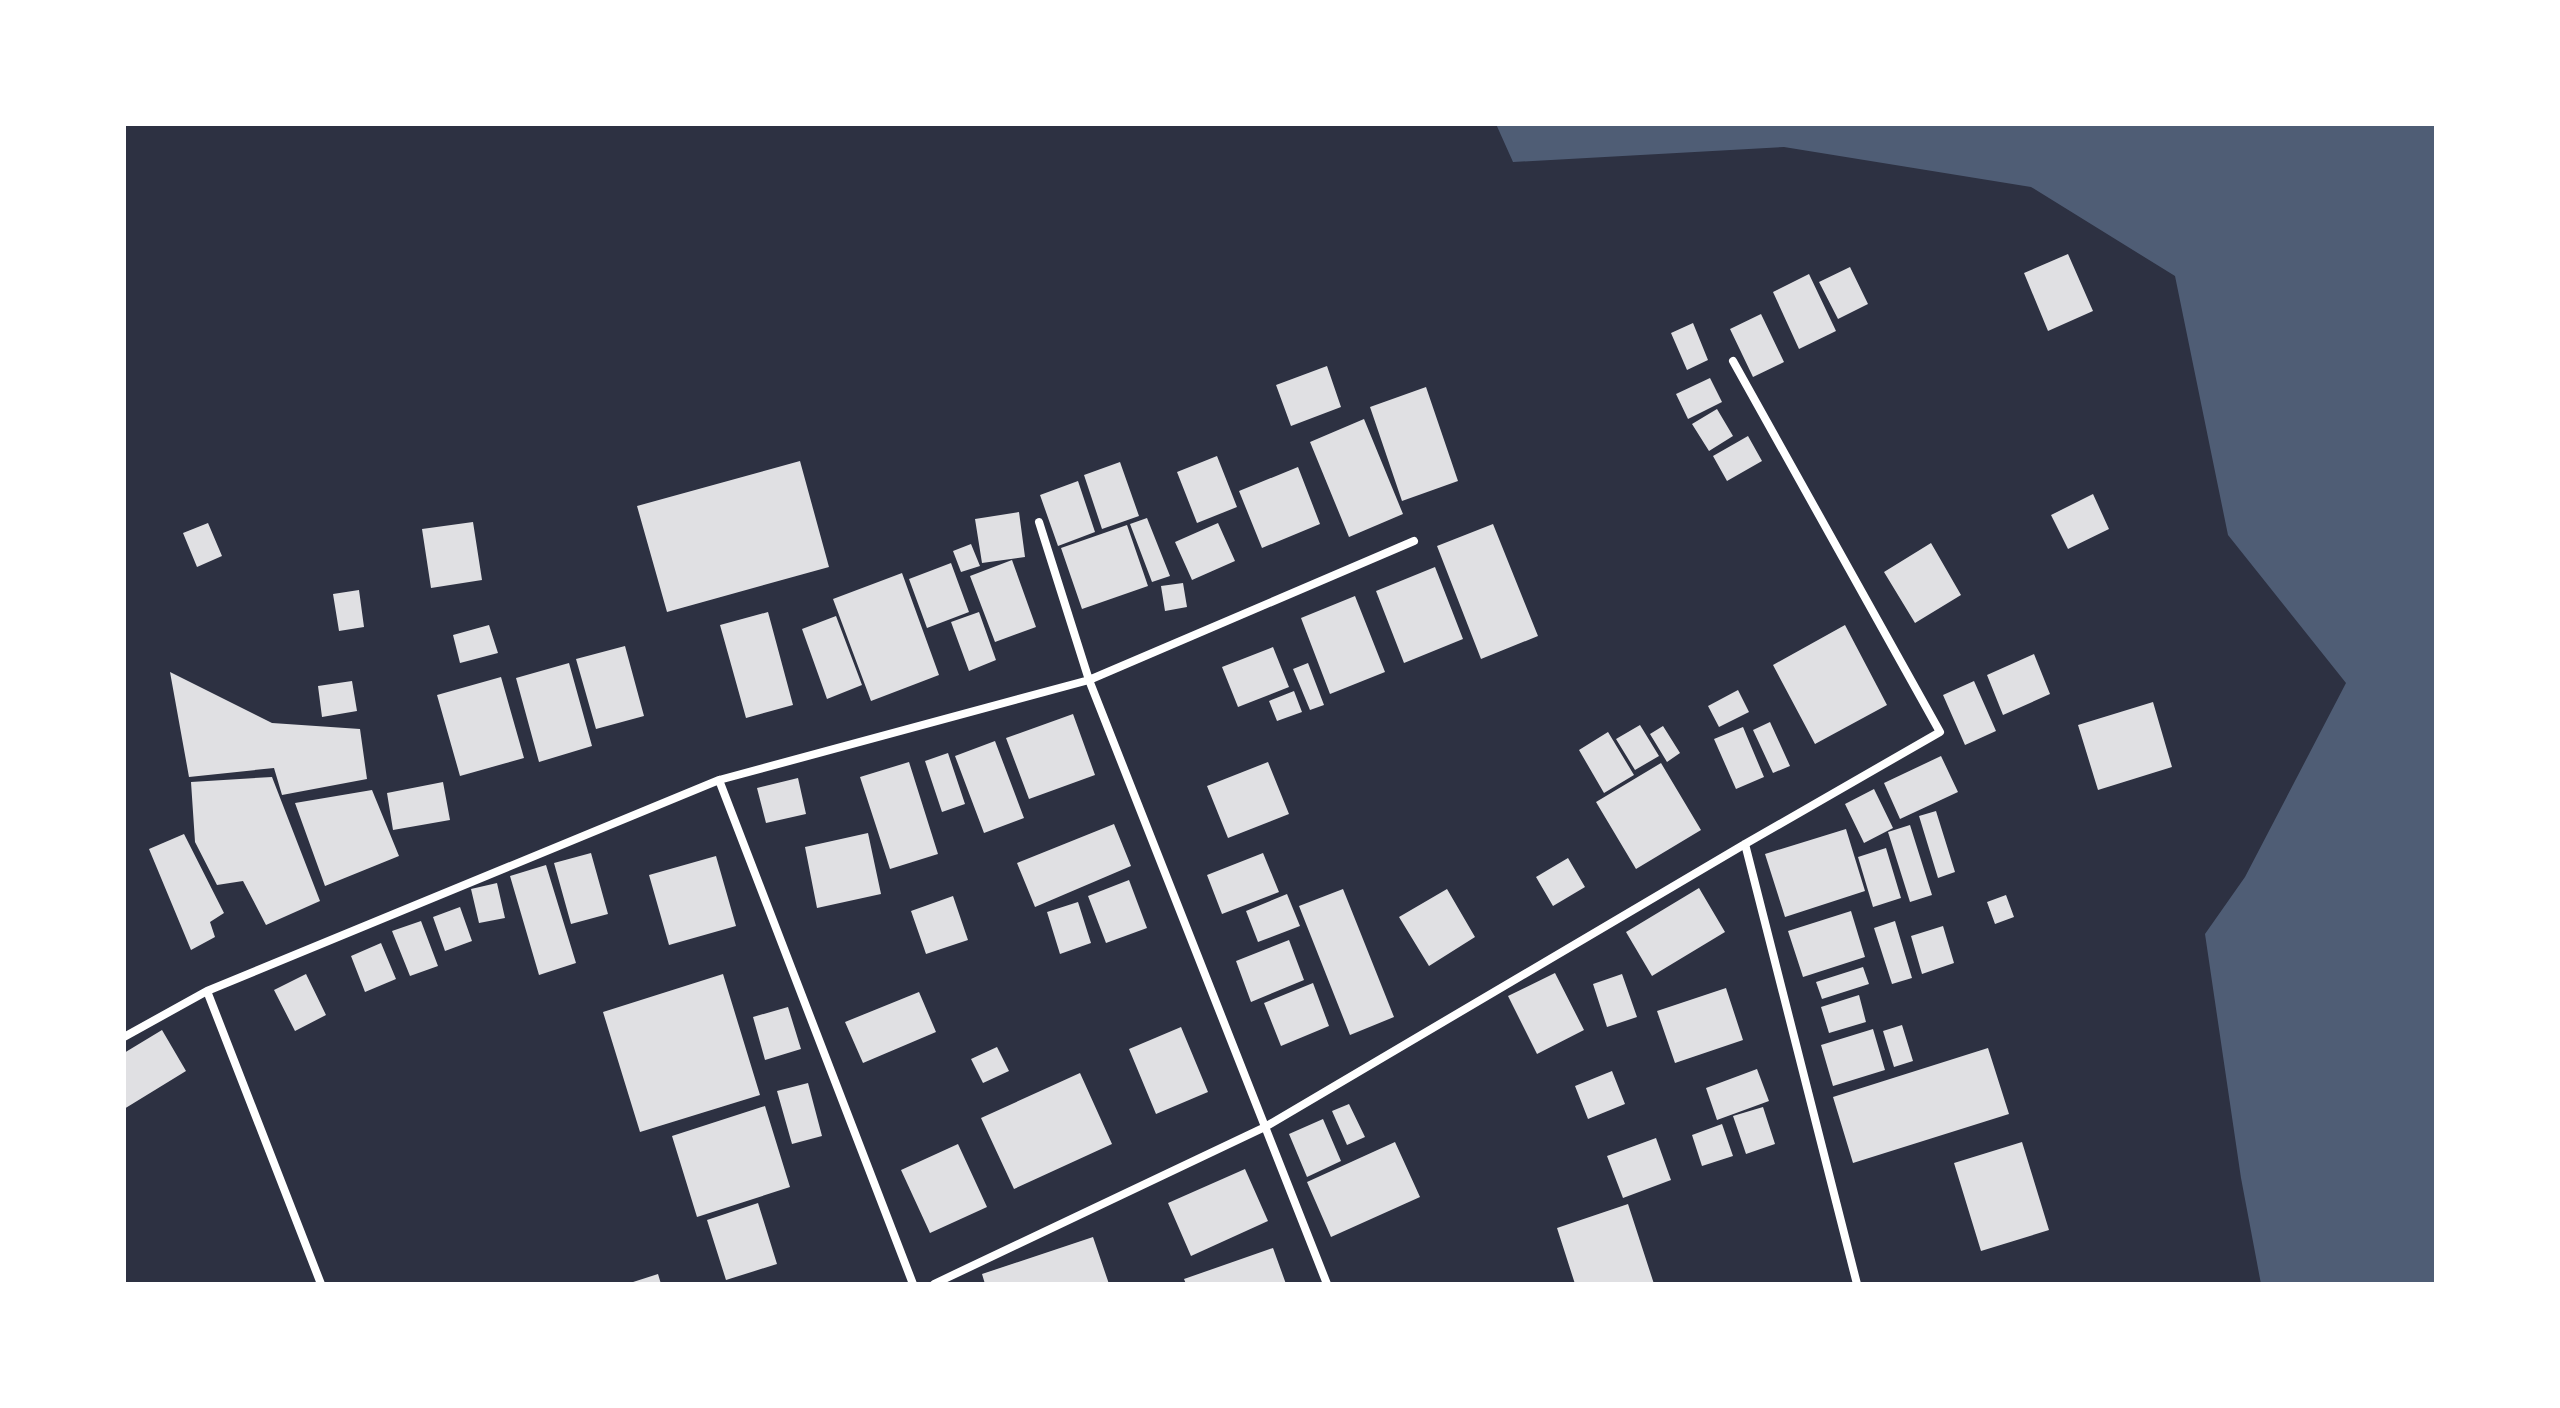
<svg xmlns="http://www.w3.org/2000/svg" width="2560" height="1408" font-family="'Titillium Web',sans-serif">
<rect width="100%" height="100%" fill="#2d3142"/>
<path fill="#4f5d75" d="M1496,124H2436V1284H2261L2241,1178L2205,934L2245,877L2346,683L2228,535L2175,276L2031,187L1784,147L1513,162Z"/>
<path fill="#e0e0e3" d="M2068,254L2093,311L2048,331L2024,273Z
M1850,267L1868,304L1838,319L1819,282Z
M1809,274L1836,331L1799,349L1773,292Z
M1761,314L1784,362L1753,377L1730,329Z
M1693,323L1708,360L1687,370L1671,333Z
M1327,366L1341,407L1291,426L1276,385Z
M1710,378L1722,402L1688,419L1676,394Z
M1426,387L1458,481L1402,501L1370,407Z
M1717,409L1733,436L1709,451L1692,424Z
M1364,419L1403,514L1349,537L1310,442Z
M1748,436L1762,461L1727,481L1713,456Z
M1217,456L1237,507L1197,523L1177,472Z
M800,461L829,567L667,612L637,506Z
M1120,462L1139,516L1102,529L1084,475Z
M1298,467L1320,524L1262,548L1239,491Z
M1078,481L1095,532L1058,546L1040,495Z
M2093,494L2109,529L2068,549L2051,515Z
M1019,512L1025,557L982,563L975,519Z
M1147,518L1170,576L1152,582L1130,524Z
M473,522L482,580L431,588L422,529Z
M208,523L222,556L197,567L183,533Z
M1218,523L1235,561L1192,580L1175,542Z
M1493,524L1538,636L1481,659L1437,546Z
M1127,525L1148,586L1082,609L1061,548Z
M1931,543L1961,595L1915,623L1884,572Z
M971,544L980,566L961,572L953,551Z
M1012,560L1036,627L995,642L970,576Z
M951,563L969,612L927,628L909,579Z
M1435,567L1463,639L1404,663L1376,591Z
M902,573L939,675L871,701L833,599Z
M1183,583L1187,607L1165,611L1161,586Z
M359,590L364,627L339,631L333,594Z
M1355,596L1385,672L1330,694L1301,618Z
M768,612L793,705L746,718L720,625Z
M979,612L996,660L969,671L951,622Z
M836,616L862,685L827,699L802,629Z
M489,625L498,653L460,663L453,635Z
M1845,625L1887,705L1815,744L1773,665Z
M625,646L644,716L596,729L576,659Z
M1273,647L1289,687L1238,707L1222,667Z
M2034,654L2050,694L2003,715L1987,675Z
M569,663L592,746L539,762L516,678Z
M1308,663L1324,705L1310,710L1293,669Z
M170,672L272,723L360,729L367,779L282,795L274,768L189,777Z
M501,677L524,758L460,776L437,695Z
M352,681L357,711L322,717L318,686Z
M1974,681L1996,731L1965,745L1943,695Z
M1738,690L1749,712L1719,727L1708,706Z
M1294,691L1302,712L1277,721L1269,701Z
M2153,702L2172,767L2098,790L2078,725Z
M1073,714L1095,775L1029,799L1006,738Z
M1770,722L1790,766L1773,773L1753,730Z
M1640,725L1659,756L1635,770L1616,739Z
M1663,726L1680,753L1667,762L1650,734Z
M1743,727L1764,777L1736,789L1714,739Z
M1608,732L1634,775L1604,793L1579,750Z
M995,741L1024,818L984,833L955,756Z
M948,753L965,804L942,812L925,761Z
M1941,756L1958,792L1900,819L1884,783Z
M909,762L938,854L890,869L860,777Z
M1268,762L1289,814L1228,838L1207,786Z
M1661,763L1701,830L1636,869L1596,802Z
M272,777L320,901L266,925L243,881L217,885L195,842L191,782Z
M798,778L806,814L766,823L757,788Z
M443,782L450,820L393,830L387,793Z
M1874,789L1893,828L1864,843L1845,804Z
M372,790L399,856L325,886L295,803Z
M1936,811L1955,872L1938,878L1919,816Z
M1114,824L1131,866L1035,907L1017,863Z
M1910,825L1932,895L1910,902L1888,832Z
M1846,829L1865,891L1785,917L1765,854Z
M868,833L881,894L817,908L805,847Z
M184,834L224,913L210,922L215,937L191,950L149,849Z
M1886,848L1901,898L1873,907L1858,857Z
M591,853L608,914L571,924L554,863Z
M1263,853L1279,892L1222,914L1207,875Z
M716,856L736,926L669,945L649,875Z
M1568,858L1585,887L1553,906L1536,877Z
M546,865L576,963L539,975L510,876Z
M1129,880L1147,928L1106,943L1088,896Z
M497,883L505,918L479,923L471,889Z
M1699,888L1725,932L1652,976L1626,932Z
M1343,889L1394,1017L1350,1035L1299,906Z
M1447,889L1475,937L1429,966L1399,917Z
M1287,894L1300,926L1258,942L1246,911Z
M2006,895L2014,917L1995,924L1987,902Z
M953,896L968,940L926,954L911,911Z
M1078,902L1091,943L1060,954L1047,912Z
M460,907L472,941L445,951L433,917Z
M1851,911L1865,957L1803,977L1788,931Z
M421,921L438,966L410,976L392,931Z
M1895,921L1912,978L1892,984L1874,928Z
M1943,926L1954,963L1922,974L1911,936Z
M1289,940L1304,980L1251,1002L1236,961Z
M381,943L396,979L365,992L351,956Z
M1863,967L1869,984L1822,999L1816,982Z
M1555,973L1584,1030L1537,1054L1508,996Z
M306,974L326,1015L295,1031L274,990Z
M723,974L760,1095L640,1132L603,1012Z
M1622,974L1637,1017L1607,1027L1593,984Z
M1313,983L1329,1026L1281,1046L1264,1003Z
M1726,988L1743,1040L1675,1063L1657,1011Z
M919,992L936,1032L863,1063L845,1022Z
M1859,995L1866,1022L1829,1033L1821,1007Z
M788,1007L801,1049L765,1060L753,1017Z
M1902,1025L1913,1061L1894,1067L1883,1031Z
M1181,1027L1208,1092L1156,1114L1129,1049Z
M1873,1029L1885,1070L1833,1086L1821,1045Z
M162,1030L186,1071L124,1109V1053Z
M997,1047L1009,1071L983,1083L971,1059Z
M1988,1048L2009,1114L1853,1163L1833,1097Z
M1757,1069L1769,1101L1717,1120L1706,1088Z
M1612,1071L1625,1104L1588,1119L1575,1086Z
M1080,1073L1112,1144L1014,1189L981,1118Z
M808,1083L822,1136L792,1144L777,1091Z
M1349,1104L1365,1137L1347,1145L1332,1111Z
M765,1106L790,1187L697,1217L672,1136Z
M1763,1107L1775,1144L1746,1154L1733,1116Z
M1323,1119L1341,1161L1307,1177L1289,1134Z
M1722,1124L1733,1156L1702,1166L1692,1135Z
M1656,1138L1671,1180L1623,1198L1607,1156Z
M1395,1142L1420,1197L1331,1237L1307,1182Z
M2022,1142L2049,1230L1981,1251L1954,1163Z
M958,1144L987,1207L930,1233L901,1170Z
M1245,1169L1268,1221L1191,1256L1168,1203Z
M758,1203L777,1264L726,1280L707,1220Z
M1628,1204L1654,1284H1575L1557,1228Z
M1093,1237L1109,1284H985L982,1274Z
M1273,1248L1286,1284H1186L1184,1279Z
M658,1274L661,1284H630V1283Z"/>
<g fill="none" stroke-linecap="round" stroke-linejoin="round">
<path stroke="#fff" stroke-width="8" d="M1039,522L1089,680L1327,1284
M719,780L913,1284
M1745,844L1857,1284
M207,991L321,1284
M124,1037L207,991L719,780L1089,680L1414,541
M934,1284L1265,1127L1745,844L1940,732L1733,361"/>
</g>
<rect width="2560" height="1408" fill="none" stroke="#ffffff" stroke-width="252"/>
</svg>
